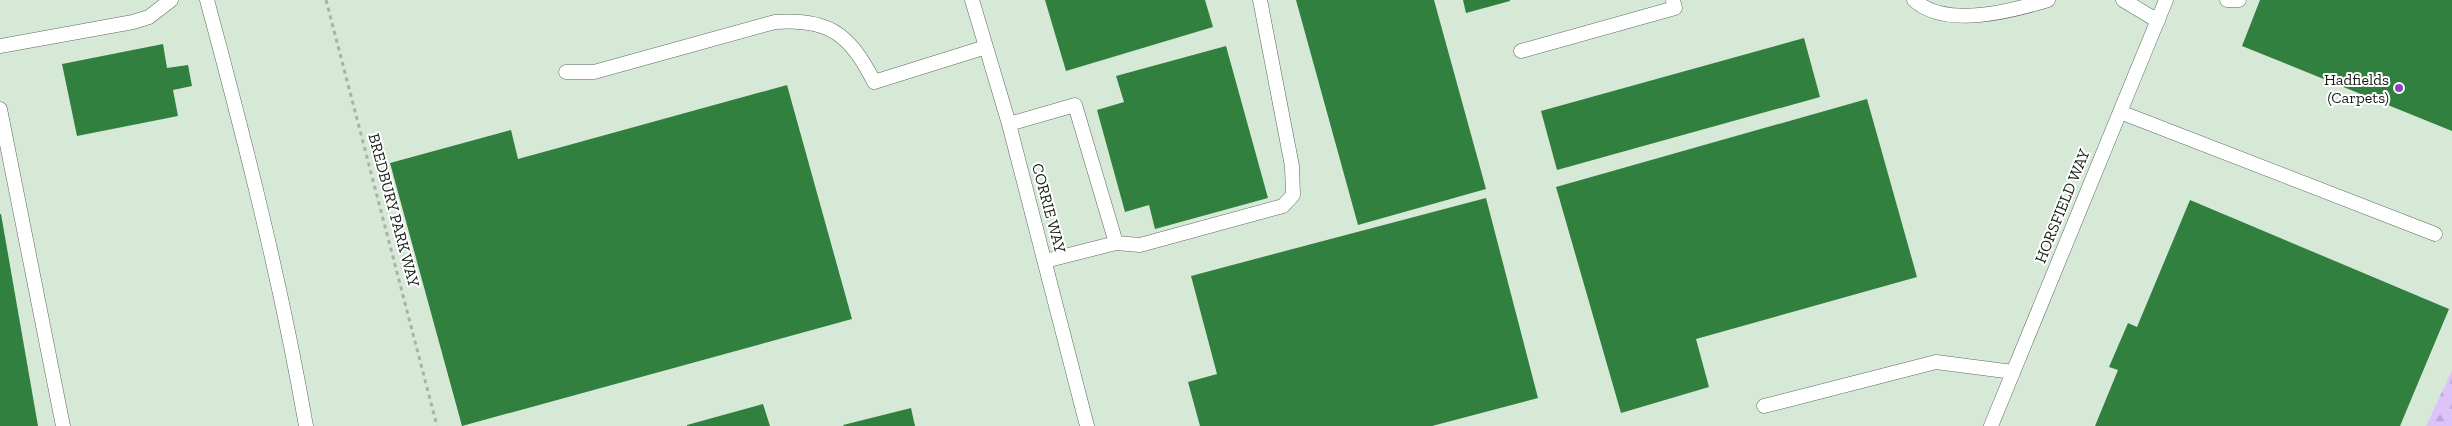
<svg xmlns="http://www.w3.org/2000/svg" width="2452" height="426" font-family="'Zilla Slab',serif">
<defs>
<pattern id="forest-firs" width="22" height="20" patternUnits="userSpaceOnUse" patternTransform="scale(1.25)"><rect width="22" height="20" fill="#dcc4f9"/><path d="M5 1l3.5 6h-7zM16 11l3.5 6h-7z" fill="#bca8d5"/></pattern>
</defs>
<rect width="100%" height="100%" fill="#e7f4e7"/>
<path fill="#d6e9d7" d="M0,0H2452V370L2426,426H0Z"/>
<path fill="url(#forest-firs)" d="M2452,370V426H2426Z"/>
<path fill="#31803f" d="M1045,0H1205L1213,27L1066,71Z
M1296,0H1434L1486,189L1358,225Z
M1463,0H1510V1L1466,13Z
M2260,0H2452V131L2242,46Z
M1804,38L1820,97L1557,170L1541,111Z
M163,44L167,68L188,65L192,86L173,90L178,116L77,136L62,64Z
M1226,46L1268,198L1155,229L1149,205L1125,212L1097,110L1124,102L1116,76Z
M787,85L852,319L462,426L390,163L511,130L518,159Z
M1867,99L1917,277L1696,339L1709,387L1621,413L1556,187Z
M1486,198L1538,398L1432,426H1200L1188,382L1217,374L1191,276Z
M2190,200L2449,309L2400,426H2095L2118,370L2109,367L2128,323L2137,327Z
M0,214H1L38,426H0Z
M763,404L770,426H687V425Z
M911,408L915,426H844L843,425Z"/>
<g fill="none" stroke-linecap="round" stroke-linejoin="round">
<g stroke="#5e695f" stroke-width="15">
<path id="service" d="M207,0C245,141 281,282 306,426
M972,0L1009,124L1087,426
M1914,0C1946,29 2012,11 2048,0
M2123,0L2158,21
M2227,0H2239
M0,46L133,22L149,17L171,0
M1521,51L1675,8L1673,0
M566,72H594L775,22C829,18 851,35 874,82L986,47
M0,109L63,426
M2120,112L2435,234
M1009,124L1075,105L1116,243
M1045,261L1116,243L1140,245L1283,206L1293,195L1292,166L1260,0
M1764,406L1936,362L2013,372
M1991,426L2166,0"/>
</g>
<path stroke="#a8b2a8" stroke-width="3" stroke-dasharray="4 4" stroke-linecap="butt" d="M326,0L437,426"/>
<use href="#service" stroke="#fff" stroke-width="14"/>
</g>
<circle fill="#8547bd" stroke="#fff" stroke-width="2" cx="2399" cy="88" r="5"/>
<g text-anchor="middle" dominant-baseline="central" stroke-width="4" stroke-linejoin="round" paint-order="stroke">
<g font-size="16" fill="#161b16" stroke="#fff" text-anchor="end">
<text x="2389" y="79">Hadfields<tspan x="2389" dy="18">(Carpets)</tspan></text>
</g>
<g font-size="16" fill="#161b16" stroke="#fff">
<text transform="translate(2062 206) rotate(-68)">HORSFIELD WAY</text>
<text transform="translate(1049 208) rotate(75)">CORRIE WAY</text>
<text transform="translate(394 210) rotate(75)">BREDBURY PARK WAY</text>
</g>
</g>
</svg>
